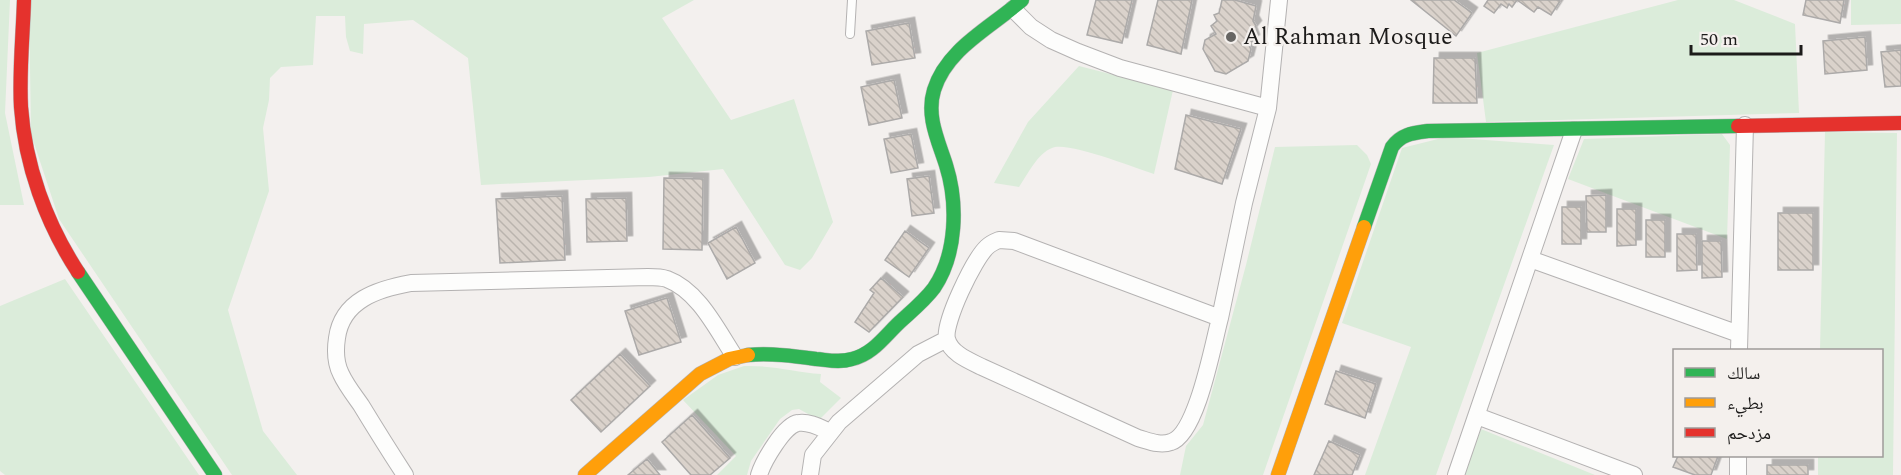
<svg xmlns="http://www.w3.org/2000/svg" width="1901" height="475" font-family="Spectral,'Noto Naskh Arabic',serif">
<defs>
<pattern id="building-back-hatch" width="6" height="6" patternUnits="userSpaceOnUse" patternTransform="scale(1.5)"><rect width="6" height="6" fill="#dad2cb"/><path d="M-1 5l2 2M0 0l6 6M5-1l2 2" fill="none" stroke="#bab4ae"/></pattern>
<filter id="shadow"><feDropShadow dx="5.5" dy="-5.5" stdDeviation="0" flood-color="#0004"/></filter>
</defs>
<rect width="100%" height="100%" fill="#f3f0ee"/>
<path fill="#dbecda" d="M0,0H10L5,113L24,205H0Z
M29,0H694L662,18L731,120L794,99L833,222L812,258L800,270L785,265L723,169L649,177L481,185L468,58L413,20L364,24L363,54L350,51L346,37L345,16H316L313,65L281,67L270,78L269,100L263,128L269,191L228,310L263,431L297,475H232L59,219L31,134Z
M1678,0H1734L1795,24L1799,113L1486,122L1477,53Z
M1851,0H1901V24L1851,25Z
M1079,66L1173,90L1154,174C1135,168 1067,141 1052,148C1037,154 1028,174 1019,187L994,183L1028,122Z
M1825,132L1897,133L1893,475H1818V456H1882V350H1820Z
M1722,134L1730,145L1727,239L1568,179L1584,139Z
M1446,137L1554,145L1436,475H1365L1411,347L1342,323L1402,148Z
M1357,145L1367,155L1371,164L1263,475H1180L1186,446L1203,425L1246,265L1275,147Z
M65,279L199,475H5L0,471V306Z
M744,366C771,365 795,372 821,374L820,382L841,398L819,420L799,409L792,410L780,419L751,461L747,475H717L736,456L683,400L718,375Z
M1481,429L1595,475H1463Z"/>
<path fill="url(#building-back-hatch)" stroke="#acaaa9" stroke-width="1.5" filter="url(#shadow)" d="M1096,0H1132L1122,43L1087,35Z
M1158,0H1192L1181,54L1147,45Z
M1222,0H1235L1256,6L1253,21L1256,26L1251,32L1254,40L1248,44L1251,49L1248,61L1226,74L1215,71L1203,49L1205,40L1216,34L1211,26L1217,21L1214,15L1219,13Z
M1411,0H1454L1472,13L1456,36Z
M1488,0H1558L1560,1L1551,15L1538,7L1534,12L1517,0L1512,7L1509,4L1507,8L1501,4L1494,13L1484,6Z
M1806,0H1844L1840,23L1803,15Z
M909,23L915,58L872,65L866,31Z
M1865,37L1867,70L1825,74L1823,41Z
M1901,50V86L1885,87L1881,52Z
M1434,58H1475L1477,103H1433Z
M894,80L902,118L869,125L861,87Z
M1186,115L1241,129L1222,184L1175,169Z
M911,134L918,168L891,173L884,139Z
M929,176L934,213L912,216L907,179Z
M664,178L703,179L702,250L663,249Z
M1606,195V232H1587L1586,196Z
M562,196L565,260L500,263L496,199Z
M626,198L627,241L587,242L586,199Z
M1562,207H1581V244H1562Z
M1617,209H1636V245L1617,246Z
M1778,213H1813V270H1778Z
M1646,220H1665V257H1646Z
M736,227L755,263L727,279L708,243Z
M905,231L929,248L909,277L885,260Z
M1677,234H1696L1697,270L1677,271Z
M1702,241H1721L1722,277L1702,278Z
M881,278L903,297L869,332L855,322L874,293L870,290Z
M667,298L681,342L639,355L625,311Z
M620,354L650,386L601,432L571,400Z
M1336,371L1376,384L1365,418L1325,404Z
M692,415L730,458L710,475H691L662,442Z
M1329,441L1360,455L1352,475H1314Z
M1678,456H1718L1711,475H1695L1673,467Z
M647,459L660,475H628Z
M1767,465H1808V475H1767Z"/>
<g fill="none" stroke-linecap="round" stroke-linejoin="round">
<g stroke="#b4b2b2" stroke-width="10">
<path id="lane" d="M850,34L852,0"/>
</g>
<g stroke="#b4b2b2" stroke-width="18">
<path id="street" d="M1013,9L1031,27L1051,40L1078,52L1120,68L1268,108
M999,240L1014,241L1220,318C1213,344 1197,434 1171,442C1160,446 1149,441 1138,438L982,367C970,361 951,354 947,339C943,323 974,259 987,247C990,244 994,242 999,240Z
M1530,259L1739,334
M1220,318L1244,203L1268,108L1279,0
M1739,350L1745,125
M1477,416L1634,475
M405,475C390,452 375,428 361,405C354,395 346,385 341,374C335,362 335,351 337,338C342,300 378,289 411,283L648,277C654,277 661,277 667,279C699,291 717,330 735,357
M759,475C763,462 784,425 798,423C809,421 821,428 830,432
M810,475L813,455L839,422L918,354L947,339
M1456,475L1574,130
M1738,475V456"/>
</g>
<g stroke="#b4b2b2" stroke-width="15">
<path id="fast" d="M1364,227L1392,147C1401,134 1413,133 1428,131L1738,126
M78,272L215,475
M748,355C771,353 794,356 816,359C828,360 840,363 852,359C874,354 886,334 902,320C913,310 925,300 934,288C957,254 958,203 946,165C938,140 926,116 934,90C947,48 992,27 1022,0"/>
</g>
<g stroke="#b4b2b2" stroke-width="15">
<path id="slow" d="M585,475L700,374L729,359L748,355
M1278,475L1364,227"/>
</g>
<g stroke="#b4b2b2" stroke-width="15">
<path id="jam" d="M24,0C23,35 19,72 21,107C25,165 46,223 78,272
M1738,126L1901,123"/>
</g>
<use href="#lane" stroke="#fdfdfc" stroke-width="8"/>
<use href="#street" stroke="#fdfdfc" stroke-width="16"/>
<use href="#fast" stroke="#30b455" stroke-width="14"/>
<use href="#slow" stroke="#ff9f0a" stroke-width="14"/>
<use href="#jam" stroke="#e5322d" stroke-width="14"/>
</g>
<circle fill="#676664" stroke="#f4f0ed" stroke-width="2" cx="1231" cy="37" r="6"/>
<g text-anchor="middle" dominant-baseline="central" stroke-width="4.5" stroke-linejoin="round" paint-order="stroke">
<g font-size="24" fill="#1c1b1a" stroke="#f4f0ed" text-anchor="start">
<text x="1243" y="37">Al Rahman Mosque</text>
</g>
</g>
<rect x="1673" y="349" width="210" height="108" fill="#f4f0ed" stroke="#9e9b99" stroke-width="1.5"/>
<rect x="1685" y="368" width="30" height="9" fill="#30b455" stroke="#9e9b99" stroke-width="1.5"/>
<text x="1727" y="379" font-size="18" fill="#1c1b1a">سالك</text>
<rect x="1685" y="398" width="30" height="9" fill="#ff9f0a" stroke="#9e9b99" stroke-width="1.5"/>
<text x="1727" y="409" font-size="18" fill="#1c1b1a">بطيء</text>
<rect x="1685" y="428" width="30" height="9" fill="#e5322d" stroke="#9e9b99" stroke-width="1.5"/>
<text x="1727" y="439" font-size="18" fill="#1c1b1a">مزدحم</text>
<path d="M1691 45v9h110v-9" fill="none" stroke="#1c1b1a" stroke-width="3"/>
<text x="1700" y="45" font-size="18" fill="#1c1b1a" stroke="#f4f0ed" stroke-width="4.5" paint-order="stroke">50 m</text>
</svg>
